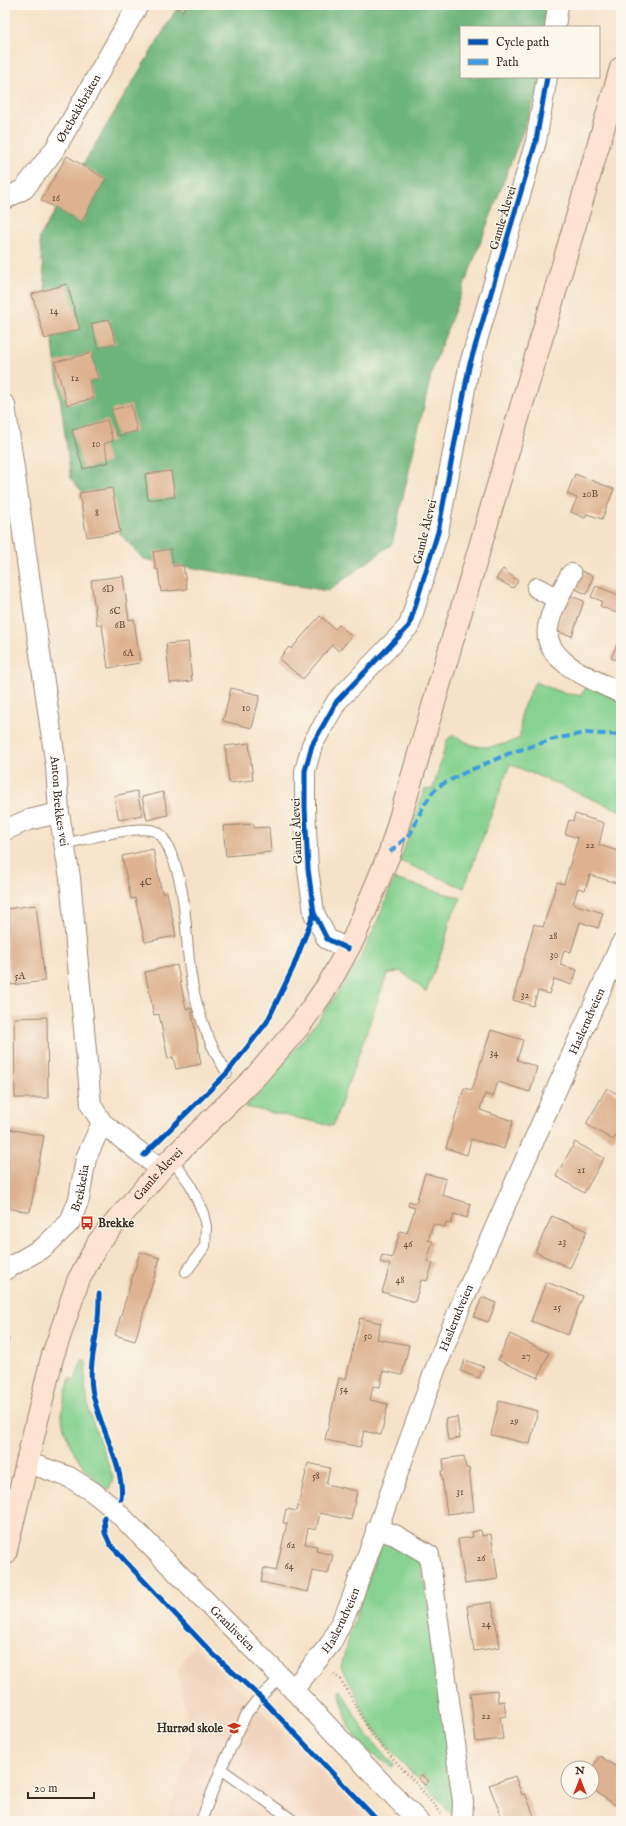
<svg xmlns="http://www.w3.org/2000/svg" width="626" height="1826" font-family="'IM FELL English',serif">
<rect width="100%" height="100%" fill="#fbf7ec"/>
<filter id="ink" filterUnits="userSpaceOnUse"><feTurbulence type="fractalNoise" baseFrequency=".025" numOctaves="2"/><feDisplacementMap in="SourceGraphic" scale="8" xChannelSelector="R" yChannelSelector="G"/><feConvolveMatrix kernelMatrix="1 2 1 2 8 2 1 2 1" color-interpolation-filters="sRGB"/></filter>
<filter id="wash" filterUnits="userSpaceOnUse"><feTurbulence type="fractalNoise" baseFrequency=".012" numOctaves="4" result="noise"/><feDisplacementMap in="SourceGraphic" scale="16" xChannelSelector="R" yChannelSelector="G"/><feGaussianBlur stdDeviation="0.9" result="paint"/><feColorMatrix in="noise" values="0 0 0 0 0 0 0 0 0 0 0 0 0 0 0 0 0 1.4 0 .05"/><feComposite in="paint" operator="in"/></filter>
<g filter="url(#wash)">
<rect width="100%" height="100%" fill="#f5e2c8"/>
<path fill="#f2d4be" d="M194,1645L262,1711L369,1821H166L192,1745L177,1669Z"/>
<path fill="#87d290" stroke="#617e57" d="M535,682L566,694L581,695L588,685L621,701V811L510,764L464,888L400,861L424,790L433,789L447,740L453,735C459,736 464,742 470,744C486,751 506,744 520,738L521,712Z
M394,879L461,898L451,917L444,945L426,992L401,971L387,974L333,1126L246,1107C285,1062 323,1018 354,968C371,941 382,909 394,879Z
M82,1360H85L86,1363L85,1385L89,1411L113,1478L109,1490C87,1479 62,1439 62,1414C63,1402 67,1389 70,1378L75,1380Z
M386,1537L421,1561L457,1807L453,1815L425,1785L428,1781L422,1775L418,1779L385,1744L367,1720L353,1688L341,1668L348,1638L382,1540Z
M341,1690L364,1731L393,1764L392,1767L365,1749L349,1727L339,1691Z"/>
<path fill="#6db47a" stroke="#546f4c" d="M179,5H553L549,27H461V77H540L537,94L433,367L392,544L328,591L143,559L71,479L39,238Z"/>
<g id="blocks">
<path fill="#deb290" d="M170,5H186L183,11Z
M67,156L106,179L81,223L41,200Z
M67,284L80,329L45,339L32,294Z
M109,319L116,343L98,348L91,324Z
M91,353L98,379L89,381L94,398L67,405L55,362Z
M131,405L137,431L117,436L111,410Z
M107,420L113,441L104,444L109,462L83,469L72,430Z
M171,471L175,497L148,500L145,474Z
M575,474L614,489L602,519L587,514L585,518L571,512L577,498L567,494Z
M112,488L120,532L87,537L79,493Z
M171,549L173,566L183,565L187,589L161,592L158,569L156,570L153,552Z
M503,569L518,581L513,588L496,579Z
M581,571L593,576L587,594L575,589Z
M123,576L129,620L134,619L140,663L108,668L102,625H97L91,580Z
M596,586L621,596V615L600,606L602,601L591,597Z
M568,595L584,601L572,636L555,631Z
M320,616L335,629L339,625L352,636L339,651L332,645L303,679L279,659L289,647L291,649Z
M621,636V662L611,658Z
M188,642L192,681L170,683L166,644Z
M231,688L260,695L252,728L223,721Z
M249,743L253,780L229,783L225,746Z
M137,791L142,815L119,820L114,796Z
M163,792L168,815L147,820L142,797Z
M575,814L604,823L599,845L621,852V880L620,884L590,875L585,890L578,888L573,904L603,913L598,928L580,922L571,952L564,950L560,965L577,970L572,985L554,979L549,994L538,991L533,1006L513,1000L534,924L543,927L557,882L564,884L578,838L565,834L569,820L573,821Z
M254,824V828L269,827L271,852L226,856L223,826Z
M153,849L162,893L167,892L176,936L145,942L135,898L131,899L122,856Z
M36,905L45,981L11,985L5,932V909Z
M177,965L186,1009L191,1008L201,1064L176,1069L173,1057L168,1059L159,1014L154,1015L145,972Z
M47,1017L48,1098H15L14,1018Z
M491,1030L523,1040L517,1060L537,1067L530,1092L498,1082L493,1097L485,1094L480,1110L513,1121L504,1149L471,1139L467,1155L446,1148L464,1088L472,1090Z
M607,1088L621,1096V1126L613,1140L586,1124Z
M9,1129L44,1136L30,1212L5,1208V1152Z
M575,1142L604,1158L584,1193L556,1176Z
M425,1173L446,1179L442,1195L471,1204L467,1218L454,1214L451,1224L446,1223L445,1227L433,1224L428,1240L433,1241L427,1261L433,1263L427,1281L421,1280L415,1302L382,1292L390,1265L380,1262L382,1255L392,1258L400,1231L407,1233L415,1208L408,1206L409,1201L416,1203Z
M552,1216L587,1231L570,1268L535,1252Z
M140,1252L160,1258L135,1341L115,1335Z
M546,1282L583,1296L568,1335L531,1321Z
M482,1297L496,1303L488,1322L474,1317Z
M360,1318L381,1323L377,1339L409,1345L402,1375L383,1371L380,1387L373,1386L370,1400L388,1404L381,1435L364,1431L360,1447L325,1440L339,1378L346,1379Z
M510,1334L549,1353L538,1378L498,1360Z
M5,1337L9,1338L6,1352H5Z
M465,1360L484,1367L479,1378L460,1371Z
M499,1401L538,1411L530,1444L491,1435Z
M457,1417L460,1438L448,1440L445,1419Z
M464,1456L466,1468H469L474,1511L447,1514L441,1471L444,1470L443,1459Z
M308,1463L330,1468L326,1484L357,1491L351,1520L320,1513L316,1530L308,1528L305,1544L317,1546L316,1551L333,1555L328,1574L312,1571L313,1572L308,1592L261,1582L264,1568L276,1571L287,1523H283L286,1509L297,1511Z
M481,1530L482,1536L491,1534L498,1579L465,1584L458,1539L473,1537L472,1532Z
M492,1602L500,1647L474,1651L467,1606Z
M497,1690L498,1702L504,1701L506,1716L500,1717L503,1739L476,1742L470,1693Z
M621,1698V1708L617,1706Z
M600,1756L621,1770V1809L592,1789V1768Z
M421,1775L429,1781L425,1785L418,1779Z
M515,1776L522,1795L525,1793L536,1821H503L489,1785Z"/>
</g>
</g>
<g filter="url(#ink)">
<use href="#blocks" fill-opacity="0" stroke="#988673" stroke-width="1"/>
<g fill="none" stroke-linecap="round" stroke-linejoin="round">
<g stroke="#988673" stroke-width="12">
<path id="service" d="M64,844C84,840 140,823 157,832C163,835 166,843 169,849C189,891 184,938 192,983C198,1015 210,1046 227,1073
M171,1158L190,1184L203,1213L206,1227L205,1246L186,1272
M221,1769L294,1821
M201,1821L221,1769L247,1713L257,1700L281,1677"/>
</g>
<g stroke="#988673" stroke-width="22">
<g id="minor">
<path d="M555,27L558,5"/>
<path id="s1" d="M5,199L24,189L55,149L138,5"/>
<path id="s2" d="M5,405L56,767L59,813L70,878L91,1105L102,1123L161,1169"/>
<path d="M571,574C562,590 551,609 548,628C542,662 597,681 621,693"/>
<path d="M537,588L558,599"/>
<path d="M5,830L28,820L59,813"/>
<path d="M348,949L327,939L314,913L308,869L305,808V771L312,745L337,701L409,626L438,532L469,367L536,141L547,77"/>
<path id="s3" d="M5,1270L44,1247L70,1222L79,1199L86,1158L102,1123"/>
<path id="s4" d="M26,1462L69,1477L93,1492L113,1508L281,1677L418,1821"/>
<path d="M376,1529L395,1535L429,1555L463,1802L462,1821"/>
<path id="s5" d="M293,1690L331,1643L350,1604L435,1370L460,1307L621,944"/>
</g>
</g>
<g stroke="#988673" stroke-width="24">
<g id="secondary">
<path id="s6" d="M5,1554L52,1358L78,1281L98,1243L161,1169L256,1076L300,1025L328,985L353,940L390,852L621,68"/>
</g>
</g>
<path stroke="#988673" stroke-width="2.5" stroke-dasharray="1 3" stroke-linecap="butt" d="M334,1674L341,1680L372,1735L419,1787L441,1813"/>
<use href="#service" stroke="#fff" stroke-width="10"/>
<use href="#minor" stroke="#fff" stroke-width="20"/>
<use href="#secondary" stroke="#fee3d2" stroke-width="22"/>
<path stroke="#3f9ce0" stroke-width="4" stroke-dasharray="8 4" stroke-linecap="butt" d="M390,852L411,833L424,805L433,792L439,786L464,773L510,753L554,739L586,733L621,735"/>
<g stroke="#fbf7ec" stroke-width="8">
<path id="cycleway" d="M348,949L327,939L314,913L308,869L305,808V771L312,745L337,701L409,626L438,532L469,367L536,141L547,77
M144,1155L227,1073L267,1022L293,968L314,913
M99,1294C99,1305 99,1316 97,1327C95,1347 89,1367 92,1388C96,1422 126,1467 121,1499
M104,1517L105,1533L110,1544L126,1562L211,1652L260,1697L378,1821"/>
</g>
<use href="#cycleway" stroke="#0057b8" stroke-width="5"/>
</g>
</g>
<defs>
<g id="bus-bare" transform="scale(1.08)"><path d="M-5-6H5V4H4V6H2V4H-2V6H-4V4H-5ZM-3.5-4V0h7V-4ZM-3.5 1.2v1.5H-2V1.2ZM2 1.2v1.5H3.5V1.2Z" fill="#c8321e" stroke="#fbf7ec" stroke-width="2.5" paint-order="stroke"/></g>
<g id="school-bare" transform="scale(1.08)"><path d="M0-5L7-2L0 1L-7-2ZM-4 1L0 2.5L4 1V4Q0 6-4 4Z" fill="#c8321e" stroke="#fbf7ec" stroke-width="2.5" paint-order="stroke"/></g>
</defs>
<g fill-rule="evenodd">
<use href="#bus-bare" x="87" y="1223"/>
<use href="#school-bare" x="234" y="1728"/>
</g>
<g text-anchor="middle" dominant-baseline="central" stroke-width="3" stroke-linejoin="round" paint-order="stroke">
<g font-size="10" fill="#644c3a">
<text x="56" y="198">16</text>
<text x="54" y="311">14</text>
<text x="75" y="378">12</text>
<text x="96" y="444">10</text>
<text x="590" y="494">20B</text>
<text x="97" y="513">8</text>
<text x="108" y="589">6D</text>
<text x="115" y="611">6C</text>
<text x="120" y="625">6B</text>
<text x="128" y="653">6A</text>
<text x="246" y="708">10</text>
<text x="590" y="845">22</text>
<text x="146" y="882">4C</text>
<text x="553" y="936">28</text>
<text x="554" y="955">30</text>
<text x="20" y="976">5A</text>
<text x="525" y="995">32</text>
<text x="494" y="1053">34</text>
<text x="581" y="1170">21</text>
<text x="562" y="1242">23</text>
<text x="408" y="1244">46</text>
<text x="400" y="1280">48</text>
<text x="557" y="1307">25</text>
<text x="368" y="1336">50</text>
<text x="526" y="1356">27</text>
<text x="344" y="1389">54</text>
<text x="514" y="1421">29</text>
<text x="316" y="1476">58</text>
<text x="460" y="1492">31</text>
<text x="291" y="1545">62</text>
<text x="481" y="1558">26</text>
<text x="289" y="1566">64</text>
<text x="486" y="1624">24</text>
<text x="486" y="1716">22</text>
</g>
<g font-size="12" fill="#3b2a1e" stroke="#fbf7ec">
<text stroke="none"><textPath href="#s1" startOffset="119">Ørebekkbråten</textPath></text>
<text transform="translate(503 218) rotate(-73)">Gamle Ålevei</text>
<text transform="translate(425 532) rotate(-76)">Gamle Ålevei</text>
<text stroke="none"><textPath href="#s2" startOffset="400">Anton Brekkes vei</textPath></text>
<text transform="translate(297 831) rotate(-92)">Gamle Ålevei</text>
<text stroke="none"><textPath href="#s5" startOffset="733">Haslerudveien</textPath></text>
<text stroke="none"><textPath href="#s6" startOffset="417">Gamle Ålevei</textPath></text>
<text stroke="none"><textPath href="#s3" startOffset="117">Brekkelia</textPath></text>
<text stroke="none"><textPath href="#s5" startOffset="409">Haslerudveien</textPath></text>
<text stroke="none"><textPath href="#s5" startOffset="85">Haslerudveien</textPath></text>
<text stroke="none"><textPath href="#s4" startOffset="269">Granliveien</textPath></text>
</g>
<g font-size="12" font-weight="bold" fill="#3b2a1e" stroke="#fbf7ec" text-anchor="start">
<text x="98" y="1223">Brekke</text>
<text x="223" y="1728" text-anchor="end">Hurrød skole</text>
</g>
</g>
<rect width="626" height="1826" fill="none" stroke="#fbf7ec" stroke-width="20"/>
<rect x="460" y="26" width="140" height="52" fill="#fbf7ec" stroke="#aea59a"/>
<rect x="468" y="39" width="20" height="6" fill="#0057b8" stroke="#aea59a"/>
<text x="496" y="46" font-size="12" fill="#3b2a1e">Cycle path</text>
<rect x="468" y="59" width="20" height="6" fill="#3f9ce0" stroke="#aea59a"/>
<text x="496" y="66" font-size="12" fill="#3b2a1e">Path</text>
<g transform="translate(580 1780)"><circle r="19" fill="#fbf7ec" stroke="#aea59a"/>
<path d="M0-3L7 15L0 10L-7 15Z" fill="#c8321e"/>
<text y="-6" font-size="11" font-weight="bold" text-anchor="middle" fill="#3b2a1e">N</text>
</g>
<path d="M28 1792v6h66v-6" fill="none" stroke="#3b2a1e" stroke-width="2"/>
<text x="34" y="1792" font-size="12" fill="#3b2a1e" stroke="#fbf7ec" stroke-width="3" paint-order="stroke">20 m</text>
</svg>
